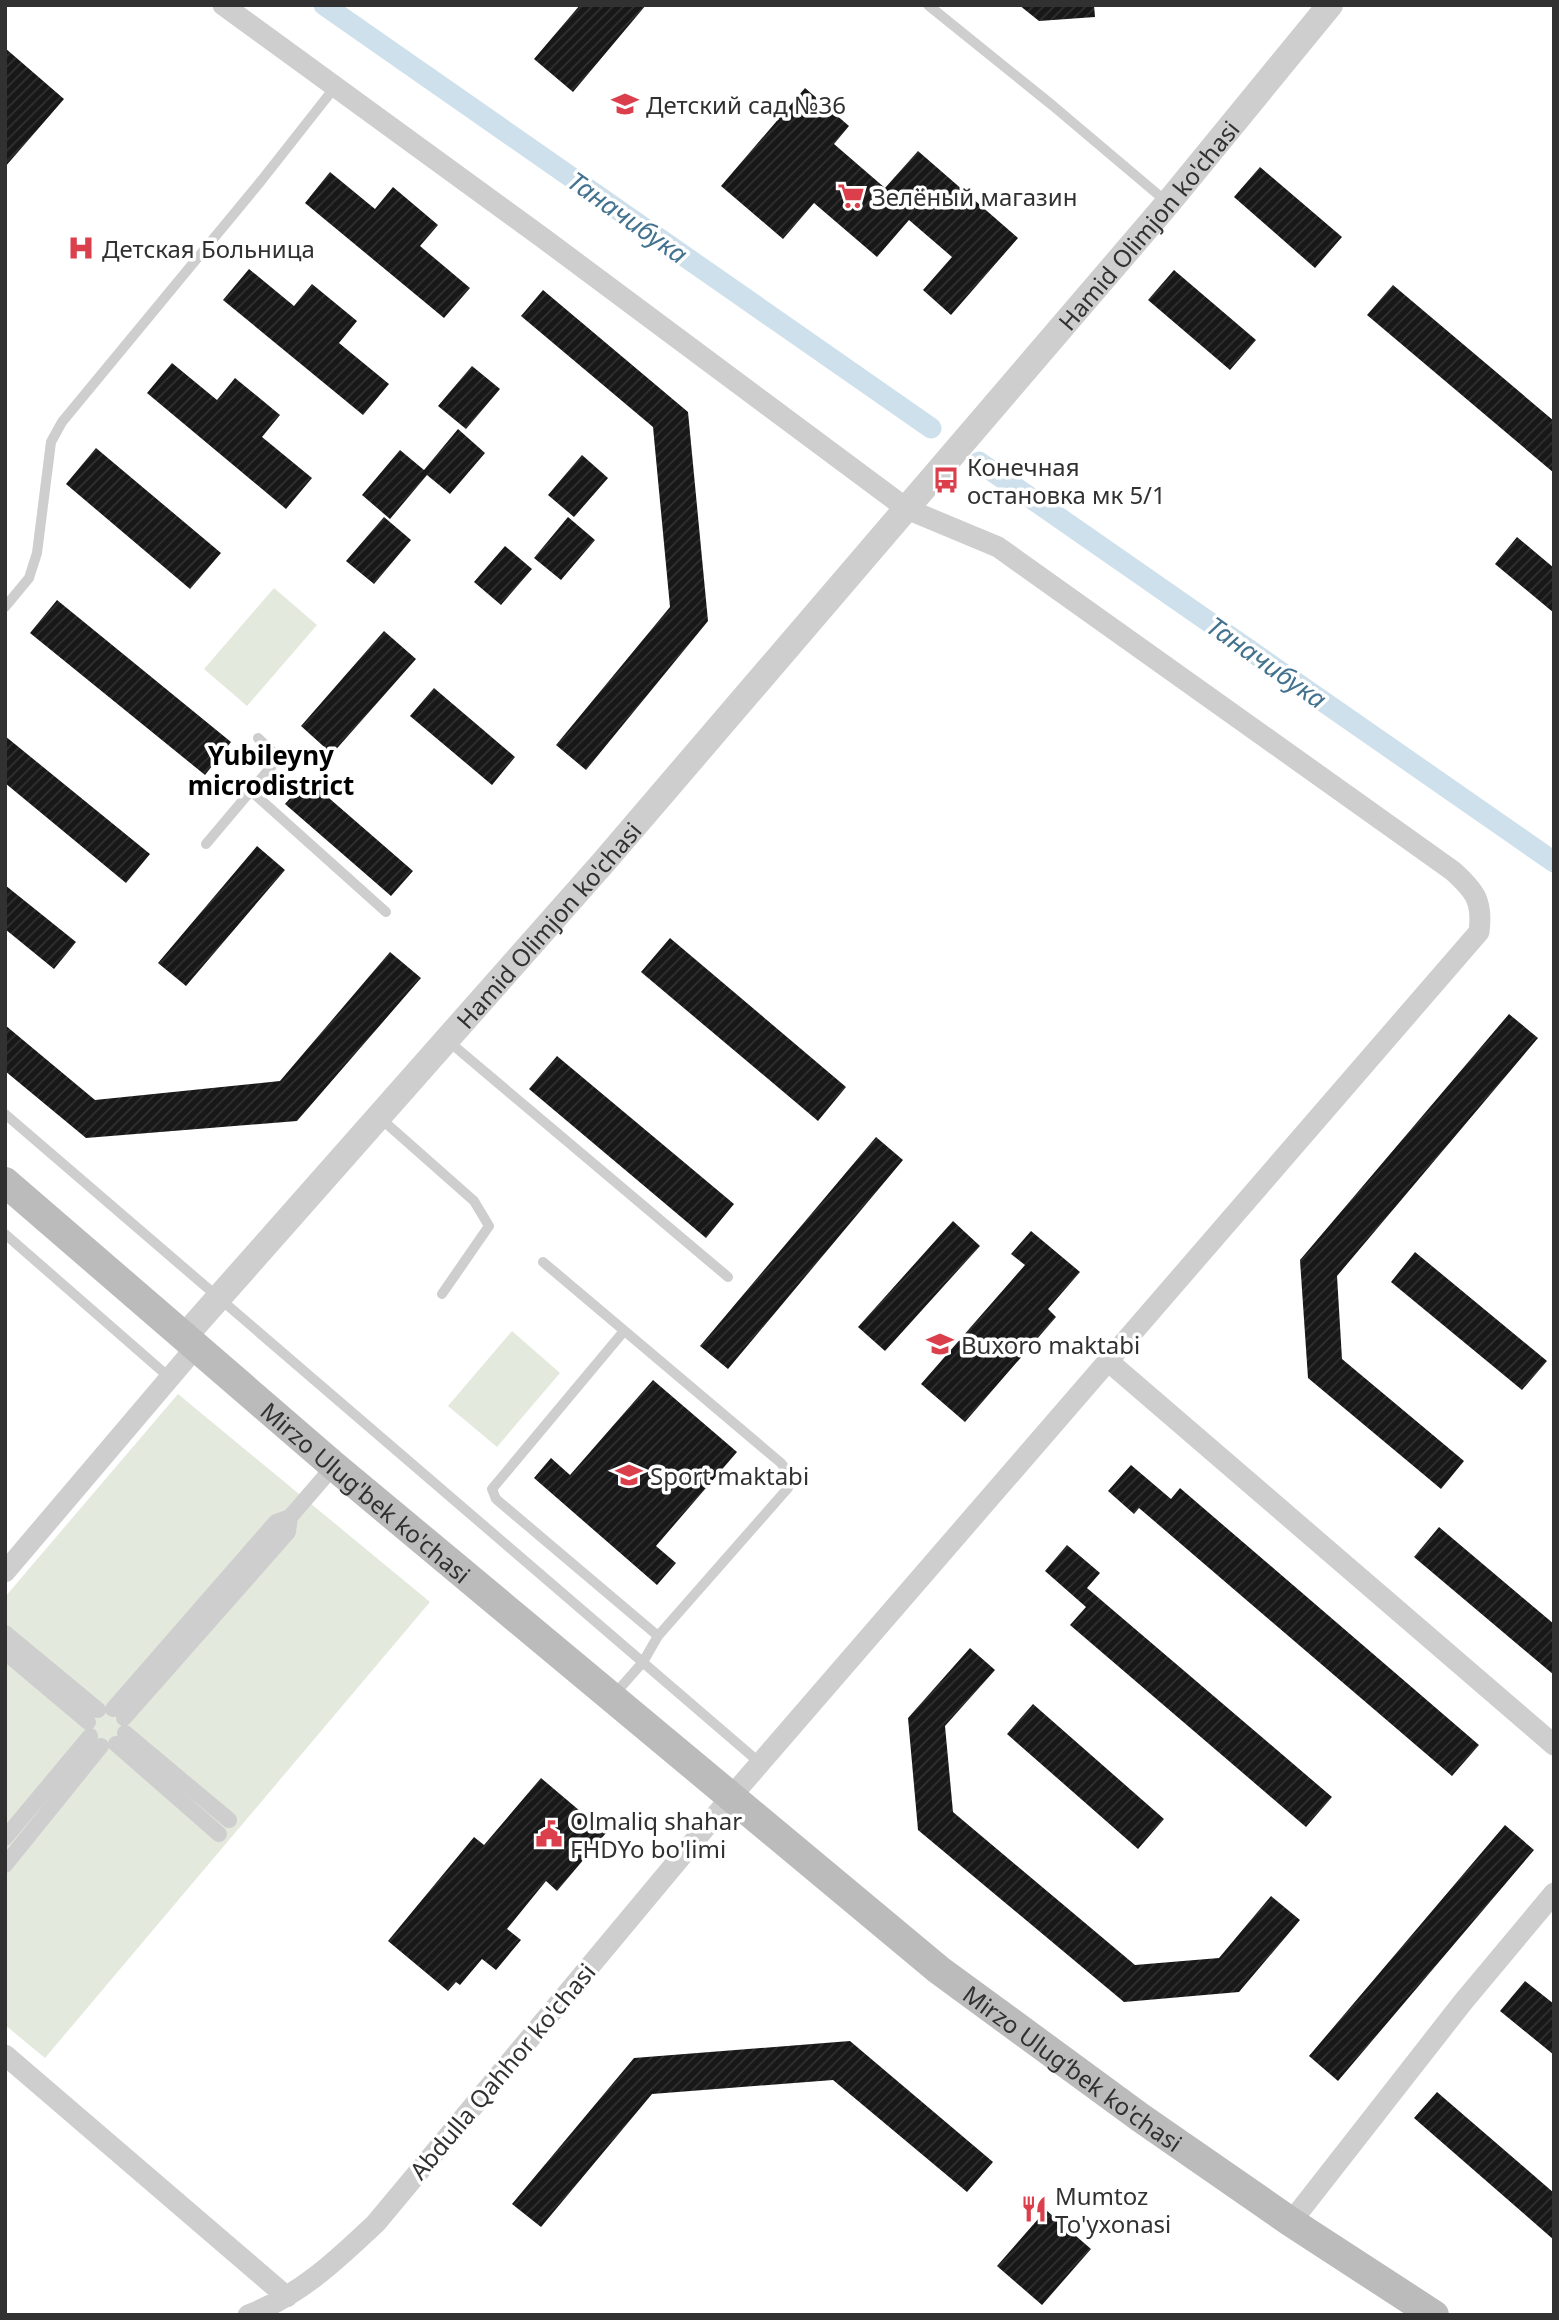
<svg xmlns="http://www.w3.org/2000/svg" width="1559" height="2320" font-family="'Noto Sans',sans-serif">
<defs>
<pattern id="building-hatch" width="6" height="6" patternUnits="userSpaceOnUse" patternTransform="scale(1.75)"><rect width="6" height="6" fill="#181818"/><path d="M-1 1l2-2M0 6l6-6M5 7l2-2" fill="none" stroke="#313131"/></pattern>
</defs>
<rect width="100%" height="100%" fill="#fff"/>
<path fill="#e4e9dd" d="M274,588L317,625L247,706L204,669Z
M512,1331L560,1373L497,1447L448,1406Z
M178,1394L430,1602L45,2058L5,2025V1597Z"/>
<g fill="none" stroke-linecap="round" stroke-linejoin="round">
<path stroke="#cde0eb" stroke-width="21" d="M324,5L931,428
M979,462L1554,862"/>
</g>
<path fill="url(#building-hatch)" d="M580,5H646L573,92L534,59Z
M1019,5H1094L1095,17L1039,21Z
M5,48L64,99L5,167Z
M805,88L849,126L834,144L885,188L918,151L1018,238L951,315L923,290L952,257L909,220L877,257L814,203L783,239L721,186Z
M1260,167L1342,237L1315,268L1234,197Z
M330,172L375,209L393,187L438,225L420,246L470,288L444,318L305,203Z
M249,269L294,306L312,284L357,321L339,343L389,384L363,415L223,300Z
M1174,270L1256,340L1230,370L1148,300Z
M1393,285L1554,421V473L1367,315Z
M543,290L688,412L708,621L586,770L556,745L670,607L653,427L521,316Z
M172,363L217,400L235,378L280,415L262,437L312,478L286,509L147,393Z
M472,366L500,389L466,429L438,406Z
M458,429L485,453L450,494L427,475L390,519L362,495L400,450L424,470Z
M96,448L221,553L190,589L66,484Z
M582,455L608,478L574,517L548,495Z
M384,517L411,540L374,584L346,561Z
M568,517L595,540L561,580L534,558Z
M1517,537L1554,568V613L1495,564Z
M505,546L532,569L501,605L474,582Z
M57,600L231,742L205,775L30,633Z
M384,631L416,659L332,754L301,726Z
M434,688L515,757L492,785L410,716Z
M5,736L150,854L126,883L5,783Z
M307,779L413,871L391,896L285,804Z
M257,846L285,870L186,986L158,963Z
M5,885L76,942L54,969L5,929Z
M670,938L846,1087L818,1121L641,972Z
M390,952L421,978L297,1121L86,1138L5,1071V1025L95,1100L280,1081Z
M1509,1014L1538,1038L1337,1276L1342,1359L1464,1461L1441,1489L1308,1378L1300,1260Z
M557,1056L734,1204L706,1238L529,1089Z
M876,1137L903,1160L728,1369L700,1346Z
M953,1221L980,1246L885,1351L858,1327Z
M1031,1231L1080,1272L1048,1309L1056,1317L965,1422L921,1384L1025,1265L1011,1254Z
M1415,1252L1547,1361L1522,1390L1391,1282Z
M653,1380L737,1452L656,1546L676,1563L657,1585L534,1478L551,1458L570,1475Z
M1131,1465L1171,1499L1180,1488L1479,1745L1452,1776L1139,1508L1134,1514L1108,1491Z
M1439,1527L1554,1624V1675L1414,1557Z
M1067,1545L1100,1573L1087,1588L1332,1797L1306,1827L1070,1625L1086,1607L1045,1571Z
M970,1648L995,1670L945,1726L953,1812L1135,1965L1219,1958L1271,1896L1300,1920L1239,1992L1124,2002L918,1830L908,1718Z
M1033,1704L1164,1819L1138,1849L1007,1734Z
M541,1778L606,1833L557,1891L546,1881L507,1929L521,1940L496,1970L482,1959L460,1985L456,1982L448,1991L388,1941L474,1837L484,1845Z
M1505,1825L1534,1850L1338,2081L1309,2056Z
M1525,1981L1554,2004V2055L1500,2011Z
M850,2041L993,2162L967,2192L833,2080L652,2094L541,2227L512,2204L634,2058Z
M1437,2092L1554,2193V2240L1414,2118Z
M1046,2210L1091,2249L1042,2305L997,2266Z"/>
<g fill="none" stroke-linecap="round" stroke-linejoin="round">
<path stroke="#cecece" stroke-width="10" d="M928,5L1052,105L1168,203
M5,607L29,578L37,553L51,442L62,422L261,181L335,87
M251,791L386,912
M206,844L276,761L277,756L258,738
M447,1040L728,1277
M5,1114L760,1763
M379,1117L474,1201L489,1226L442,1294
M5,1234L170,1378
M543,1262L781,1463L792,1478L788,1488L658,1636L643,1662L613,1696
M624,1331L492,1489L496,1499L658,1636"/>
<path stroke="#cecece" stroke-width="16" d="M290,1517L334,1466
M5,1633L98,1710
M5,1652L88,1722
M113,1709L276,1522L290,1517L288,1532L124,1718
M125,1733L229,1820
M116,1744L219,1834
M5,1838L90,1736
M5,1865L101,1746"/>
<path stroke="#cecece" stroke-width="21" d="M223,5L543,238L907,509L998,547L1453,871C1475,891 1483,901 1479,932L730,1798L376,2223C337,2260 299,2296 248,2315
M1108,1361L1554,1745
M5,1572L196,1347
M5,2055L287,2297
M1291,2222L1463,2002L1554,1893"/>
<path stroke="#cecece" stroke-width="26" id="s1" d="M184,1337L602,864L1168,203L1330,5"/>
<path stroke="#bbb" stroke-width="30" id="s2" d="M5,1182L334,1466L939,1970L1141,2118L1291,2222L1434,2315"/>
</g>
<defs>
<g id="school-bare" transform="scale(2.1)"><path d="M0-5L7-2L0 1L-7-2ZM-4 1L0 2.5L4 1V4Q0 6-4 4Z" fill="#db3f4c" stroke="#fff" stroke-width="2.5" paint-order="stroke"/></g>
<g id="supermarket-bare" transform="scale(2.1)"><path d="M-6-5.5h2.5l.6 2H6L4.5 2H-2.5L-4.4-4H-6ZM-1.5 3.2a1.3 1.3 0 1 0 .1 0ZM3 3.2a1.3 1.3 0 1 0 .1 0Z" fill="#db3f4c" stroke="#fff" stroke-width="2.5" paint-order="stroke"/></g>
<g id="hospital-bare" transform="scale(2.1)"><path d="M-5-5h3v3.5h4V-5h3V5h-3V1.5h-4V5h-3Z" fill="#db3f4c" stroke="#fff" stroke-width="2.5" paint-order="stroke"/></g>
<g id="bus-bare" transform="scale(2.1)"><path d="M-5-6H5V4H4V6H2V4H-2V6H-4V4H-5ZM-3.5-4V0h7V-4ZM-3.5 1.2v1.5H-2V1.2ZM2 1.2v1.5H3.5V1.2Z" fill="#db3f4c" stroke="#fff" stroke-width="2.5" paint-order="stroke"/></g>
<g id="civic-bare" transform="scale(2.1)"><path d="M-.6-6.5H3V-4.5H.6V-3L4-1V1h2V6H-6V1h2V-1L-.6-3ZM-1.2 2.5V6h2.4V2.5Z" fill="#db3f4c" stroke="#fff" stroke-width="2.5" paint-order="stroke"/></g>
<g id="restaurant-bare" transform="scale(2.1)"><path d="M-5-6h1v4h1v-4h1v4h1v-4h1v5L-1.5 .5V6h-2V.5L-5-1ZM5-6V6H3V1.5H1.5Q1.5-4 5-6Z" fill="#db3f4c" stroke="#fff" stroke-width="2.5" paint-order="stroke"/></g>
</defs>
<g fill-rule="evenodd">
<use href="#school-bare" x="625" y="104"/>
<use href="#supermarket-bare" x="851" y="196"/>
<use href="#hospital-bare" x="81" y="248"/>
<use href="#bus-bare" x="946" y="480"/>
<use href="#school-bare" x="940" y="1344"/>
<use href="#school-bare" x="629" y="1475"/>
<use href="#civic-bare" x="549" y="1834"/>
<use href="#restaurant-bare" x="1034" y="2209"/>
</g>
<g text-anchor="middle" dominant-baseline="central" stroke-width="7" stroke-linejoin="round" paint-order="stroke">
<g font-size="24" fill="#313131" stroke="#fff" text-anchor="start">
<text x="646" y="104">Детский сад №36</text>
<text x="872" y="196">Зелёный магазин</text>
<text x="102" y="248">Детская Больница</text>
<text x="967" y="466">Конечная<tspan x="967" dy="28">остановка мк 5/1</tspan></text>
<text x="961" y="1344">Buxoro maktabi</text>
<text x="650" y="1475">Sport maktabi</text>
<text x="570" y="1820">Olmaliq shahar<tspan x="570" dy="28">FHDYo bo'limi</tspan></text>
<text x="1055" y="2195">Mumtoz<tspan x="1055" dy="28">To'yxonasi</tspan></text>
</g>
<g font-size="24" fill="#313131" stroke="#fff">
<text stroke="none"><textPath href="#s1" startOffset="1472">Hamid Olimjon ko'chasi</textPath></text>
<text stroke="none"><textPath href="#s1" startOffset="550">Hamid Olimjon ko'chasi</textPath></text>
<text stroke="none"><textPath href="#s2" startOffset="476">Mirzo Ulug'bek ko'chasi</textPath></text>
<text stroke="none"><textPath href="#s2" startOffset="1388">Mirzo Ulug‘bek ko'chasi</textPath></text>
<text transform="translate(502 2071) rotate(-50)">Abdulla Qahhor ko'chasi</text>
</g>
<g font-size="26" font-style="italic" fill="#43728f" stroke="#fff">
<text transform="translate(628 217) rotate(35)">Таначибука</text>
<text transform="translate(1267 662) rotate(35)">Таначибука</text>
</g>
<g font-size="26" font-weight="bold" fill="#000" stroke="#fff">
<text x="271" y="755">Yubileyny<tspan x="271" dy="30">microdistrict</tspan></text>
</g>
</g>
<rect width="1559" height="2320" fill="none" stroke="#313131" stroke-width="14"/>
</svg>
